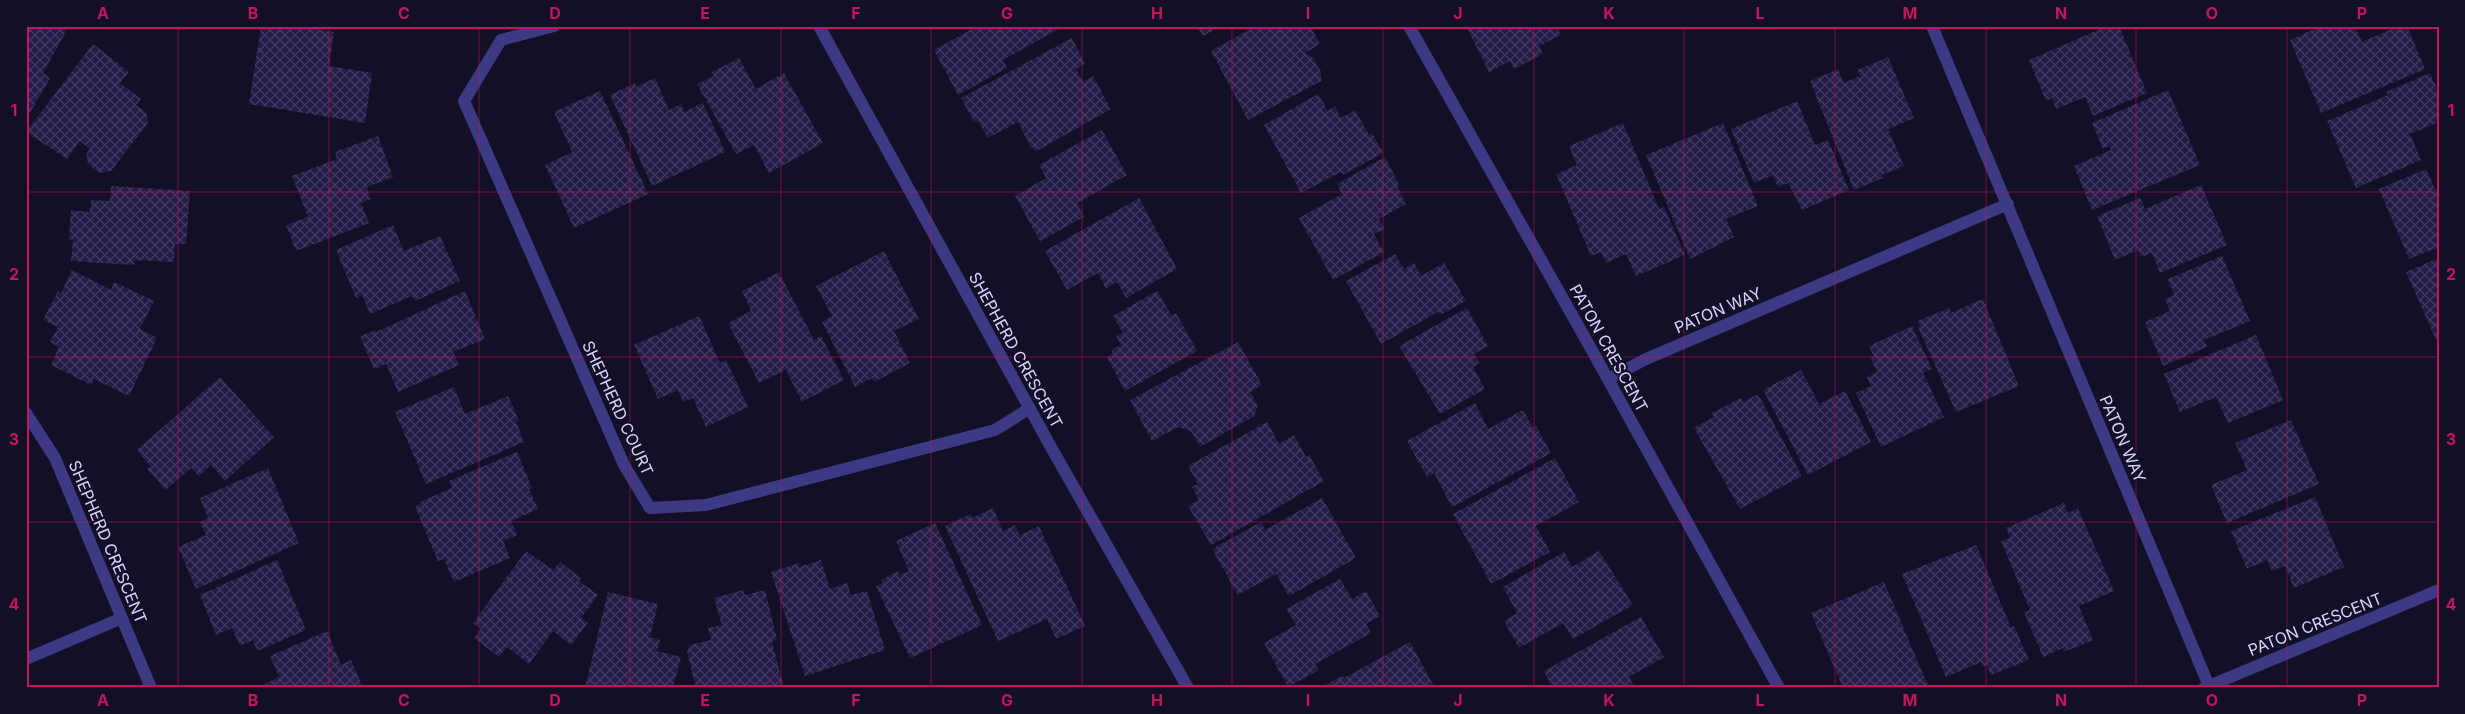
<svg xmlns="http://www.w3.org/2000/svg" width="2465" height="714" font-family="Inter,sans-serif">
<defs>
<pattern id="building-cross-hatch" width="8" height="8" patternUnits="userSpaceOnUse" patternTransform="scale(1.25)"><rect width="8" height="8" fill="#241b47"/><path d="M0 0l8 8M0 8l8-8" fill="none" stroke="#433b63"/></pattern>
</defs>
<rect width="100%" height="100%" fill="#130f26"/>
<path fill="url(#building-cross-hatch)" d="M26,26H69L43,73L50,78L26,120Z
M261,26H299L334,32L329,66L372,73L365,123L249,104Z
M971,26H1058L1059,29L1003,60L1007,68L958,95L934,50L972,29Z
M1197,26H1221L1203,36Z
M1256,26H1310L1320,44L1305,53L1313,58L1321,72V81L1248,120L1211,51Z
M1466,26H1557L1561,35L1539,46L1543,54L1514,69L1510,61L1489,72Z
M2107,26H2119L2147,93L2093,116L2085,97L2056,109L2052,98L2046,101L2029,60Z
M2321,26H2355L2362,42L2398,26H2407L2425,69L2321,113L2290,40Z
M1072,38L1085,64L1076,69L1083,82L1093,76L1111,109L1035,152L1033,147L1031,148L1018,122L988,138L978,121L974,122L961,98Z
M93,44L129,72L120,83L141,99L136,105L146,112L148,123L111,171L100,173L88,164L86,154L90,149L80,141L67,159L26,132Z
M1888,57L1914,118L1888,129L1904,166L1882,175L1883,178L1854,190L1810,81L1838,69L1844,83L1860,76L1858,70Z
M739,58L756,89L784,73L823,143L769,173L754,145L736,154L697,84L714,76L712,72Z
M2430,73L2439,94V122L2410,134L2421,160L2356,188L2327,121L2388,95L2386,92Z
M655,78L669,110L681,104L684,112L703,103L725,152L652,186L610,95L635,83L636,87Z
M2168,90L2200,165L2092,210L2074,166L2111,150L2109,146L2103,149L2092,123Z
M600,91L648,194L574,228L545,165L572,152L554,112Z
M1318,94L1328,111L1335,106L1341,118L1355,110L1369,135L1372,133L1383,153L1343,175L1341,172L1301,193L1264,125Z
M1797,101L1815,145L1828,140L1849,190L1802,210L1788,183L1778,187L1773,175L1754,183L1731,129Z
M1623,123L1659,209L1664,207L1685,255L1636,276L1626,254L1606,263L1601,252L1591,256L1556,174L1577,165L1569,146Z
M1723,123L1758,206L1726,219L1734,237L1690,259L1646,155Z
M1102,130L1127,175L1077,203L1084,217L1040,241L1015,196L1046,178L1039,165Z
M378,136L393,177L367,187L371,199L361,203L369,223L296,251L286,225L308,217L292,176L337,159L335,152Z
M1385,157L1399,184L1397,186L1406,204L1379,219L1384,229L1374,234L1384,252L1333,280L1299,218L1342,194L1337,184Z
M2426,169L2435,189L2439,188V247L2409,259L2379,189Z
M2201,185L2227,245L2160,273L2152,253L2141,257L2138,250L2115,260L2097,216L2140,198L2145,209Z
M111,186L190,191L186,244H175L174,262L134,260V265L71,261L73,240L69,239L71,210L90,212L91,200L110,201Z
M1139,198L1177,269L1126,298L1117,282L1106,288L1098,273L1067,290L1045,251Z
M393,225L404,251L440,236L460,281L415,301L412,296L370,314L362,295L356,298L336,250Z
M884,251L919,319L894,331L910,363L874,382L872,378L855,387L822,322L832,316L816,286Z
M1395,254L1404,269L1414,263L1421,276L1444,263L1466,301L1440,315L1438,312L1381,344L1346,281Z
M2222,256L2250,321L2204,340L2207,347L2163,366L2145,322L2170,311L2165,299L2174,295L2168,279Z
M2439,258V341L2437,342L2406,272Z
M72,270L111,290L114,282L154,301L140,329L157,338L129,396L94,379L91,385L51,365L59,347L50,342L58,327L43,320L58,291L61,293Z
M779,272L814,340L821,336L844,380L802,402L786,370L759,383L728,323L751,311L742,291Z
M465,291L485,339L453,352L459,365L398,392L386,364L374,369L360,336L376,330V332Z
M1157,291L1172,316L1176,313L1197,351L1125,391L1107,357L1113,353L1111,350L1121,345L1116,336L1123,333L1113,316Z
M1983,299L2019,386L1956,412L1918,327L1920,326L1918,321L1949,308L1951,313Z
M1467,308L1488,346L1474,354L1480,363L1473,367L1485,389L1440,414L1399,346Z
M699,316L720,363L726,360L748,407L706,427L693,398L683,402L678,390L658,399L634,345Z
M1912,326L1932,369L1923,373L1944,417L1881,447L1856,393L1871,386L1867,377L1877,372L1871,358L1874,357L1869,346Z
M2256,335L2283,400L2228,423L2216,397L2180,412L2164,374Z
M1238,342L1262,385L1250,392L1258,406L1254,416L1200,447L1191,431L1178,427L1152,441L1130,400Z
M1801,370L1819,404L1845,391L1871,442L1808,475L1763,390Z
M220,377L274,437L225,481L211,465L199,476L191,468L166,490L147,469L150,466L137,450Z
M454,387L465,414L508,396L519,421L516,422L524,442L426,484L395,412Z
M1758,394L1802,476L1740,509L1694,428L1714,417L1712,413L1741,398L1743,402Z
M1475,403L1488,429L1523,410L1533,428L1536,426L1551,453L1452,507L1434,473L1427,477L1407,441Z
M2291,420L2319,484L2227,523L2211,485L2247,470L2235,443Z
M1267,422L1279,444L1294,435L1306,457L1309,455L1324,481L1211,545L1188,506L1199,500L1192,487L1198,484L1188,466Z
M517,452L532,488L529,489L538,509L511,521L517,535L503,541L510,558L454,582L444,559L438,561L415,507L420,504V502L452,488L449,481Z
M1555,458L1579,502L1536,526L1550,552L1491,584L1453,514Z
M268,468L299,543L196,589L178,547L206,535L200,522L208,518L200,498Z
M2315,497L2344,567L2294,588L2285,566L2272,571L2267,560L2247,569L2231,531Z
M1322,498L1356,558L1289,596L1276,574L1238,595L1212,549L1261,522L1265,530Z
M2064,503L2068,513L2078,508L2114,591L2079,606L2093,640L2064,652L2063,648L2043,657L2024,612L2030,610L2001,541L2010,538L2006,528Z
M993,508L1003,531L1015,525L1020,535L1039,526L1085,626L1056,639L1047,619L998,641L945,526L971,514L972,518Z
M935,523L982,625L910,658L876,586L883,583L881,580L898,571L900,575L909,571L896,541Z
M1976,545L2011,627L2014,626L2029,660L1991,675L1987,665L1983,666L1981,662L1946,677L1902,574Z
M526,551L553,570L560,562L581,578L579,581L598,595L581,618L588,623L571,645L553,631L529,664L507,647L499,657L474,638L481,629L473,623Z
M1599,551L1633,605L1573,639L1563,623L1519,648L1504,621L1517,613L1503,587L1564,552L1572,567Z
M277,560L306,630L257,651L253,640L240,646L232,628L216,635L200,595Z
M821,560L830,589L847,583L851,595L867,591L885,650L805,676L771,572L799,563V567Z
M1340,579L1352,599L1366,591L1380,616L1366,624L1371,633L1315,664L1319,670L1288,687L1264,643L1296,625L1286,609Z
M1884,582L1929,688H1843L1811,613Z
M743,590L745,595L765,590L777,640L772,642L784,688H696L687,652L690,645L711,640L708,628L722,625L714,598Z
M608,592L658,604L650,637L660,640L657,651L681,657L673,688H585Z
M1641,617L1664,657L1629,677L1635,688H1553L1544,671Z
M327,631L341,665L351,660L363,688H258L279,677L270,656Z
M1410,642L1435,688H1320L1342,676L1344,678Z"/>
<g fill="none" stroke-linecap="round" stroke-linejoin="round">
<path stroke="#3d3a85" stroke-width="12" d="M554,26L501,40L464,101L624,465L650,508L706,505L995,430L1030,408
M819,26L1052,449L1188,688
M1409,26L1589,345L1779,688
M1932,26L2209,686
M1608,379L1646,359L2008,204
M26,413L55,458L151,688
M26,659L122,618
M2204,688L2439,590"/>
</g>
<path fill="none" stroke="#c2185b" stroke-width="1" stroke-opacity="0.55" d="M178,26V688M329,26V688M479,26V688M630,26V688M781,26V688M931,26V688M1082,26V688M1232,26V688M1383,26V688M1534,26V688M1684,26V688M1835,26V688M1986,26V688M2136,26V688M2287,26V688M26,192H2439M26,357H2439M26,522H2439"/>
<g text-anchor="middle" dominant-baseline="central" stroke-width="4" stroke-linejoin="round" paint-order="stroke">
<g font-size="16" fill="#d9d4ff" stroke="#130f26">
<text transform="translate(1718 310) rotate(-23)">PATON WAY</text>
<text transform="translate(1609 348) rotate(61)">PATON CRESCENT</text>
<text transform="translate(1016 350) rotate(61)">SHEPHERD CRESCENT</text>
<text transform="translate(618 408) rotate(65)">SHEPHERD COURT</text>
<text transform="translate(2123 439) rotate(67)">PATON WAY</text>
<text transform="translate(108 542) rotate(67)">SHEPHERD CRESCENT</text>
<text transform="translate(2315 624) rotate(-22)">PATON CRESCENT</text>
</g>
</g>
<rect width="2465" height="714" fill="none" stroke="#130f26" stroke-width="55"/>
<rect x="28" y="28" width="2410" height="658" fill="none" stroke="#c2185b" stroke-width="2"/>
<g font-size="16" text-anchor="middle" font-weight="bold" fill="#c2185b">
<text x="103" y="19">A</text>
<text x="253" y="19">B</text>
<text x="404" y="19">C</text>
<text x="555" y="19">D</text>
<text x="705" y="19">E</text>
<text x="856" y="19">F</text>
<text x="1007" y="19">G</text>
<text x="1157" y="19">H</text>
<text x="1308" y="19">I</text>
<text x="1458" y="19">J</text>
<text x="1609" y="19">K</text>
<text x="1760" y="19">L</text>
<text x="1910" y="19">M</text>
<text x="2061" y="19">N</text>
<text x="2212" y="19">O</text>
<text x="2362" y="19">P</text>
<text x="14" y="116">1</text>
<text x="2451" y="116">1</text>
<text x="14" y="280">2</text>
<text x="2451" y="280">2</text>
<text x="14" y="445">3</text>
<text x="2451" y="445">3</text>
<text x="14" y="610">4</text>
<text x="2451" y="610">4</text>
<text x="103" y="706">A</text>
<text x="253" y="706">B</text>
<text x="404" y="706">C</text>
<text x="555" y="706">D</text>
<text x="705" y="706">E</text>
<text x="856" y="706">F</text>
<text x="1007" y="706">G</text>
<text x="1157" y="706">H</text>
<text x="1308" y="706">I</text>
<text x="1458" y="706">J</text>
<text x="1609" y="706">K</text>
<text x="1760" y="706">L</text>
<text x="1910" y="706">M</text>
<text x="2061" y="706">N</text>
<text x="2212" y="706">O</text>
<text x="2362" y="706">P</text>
</g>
</svg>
